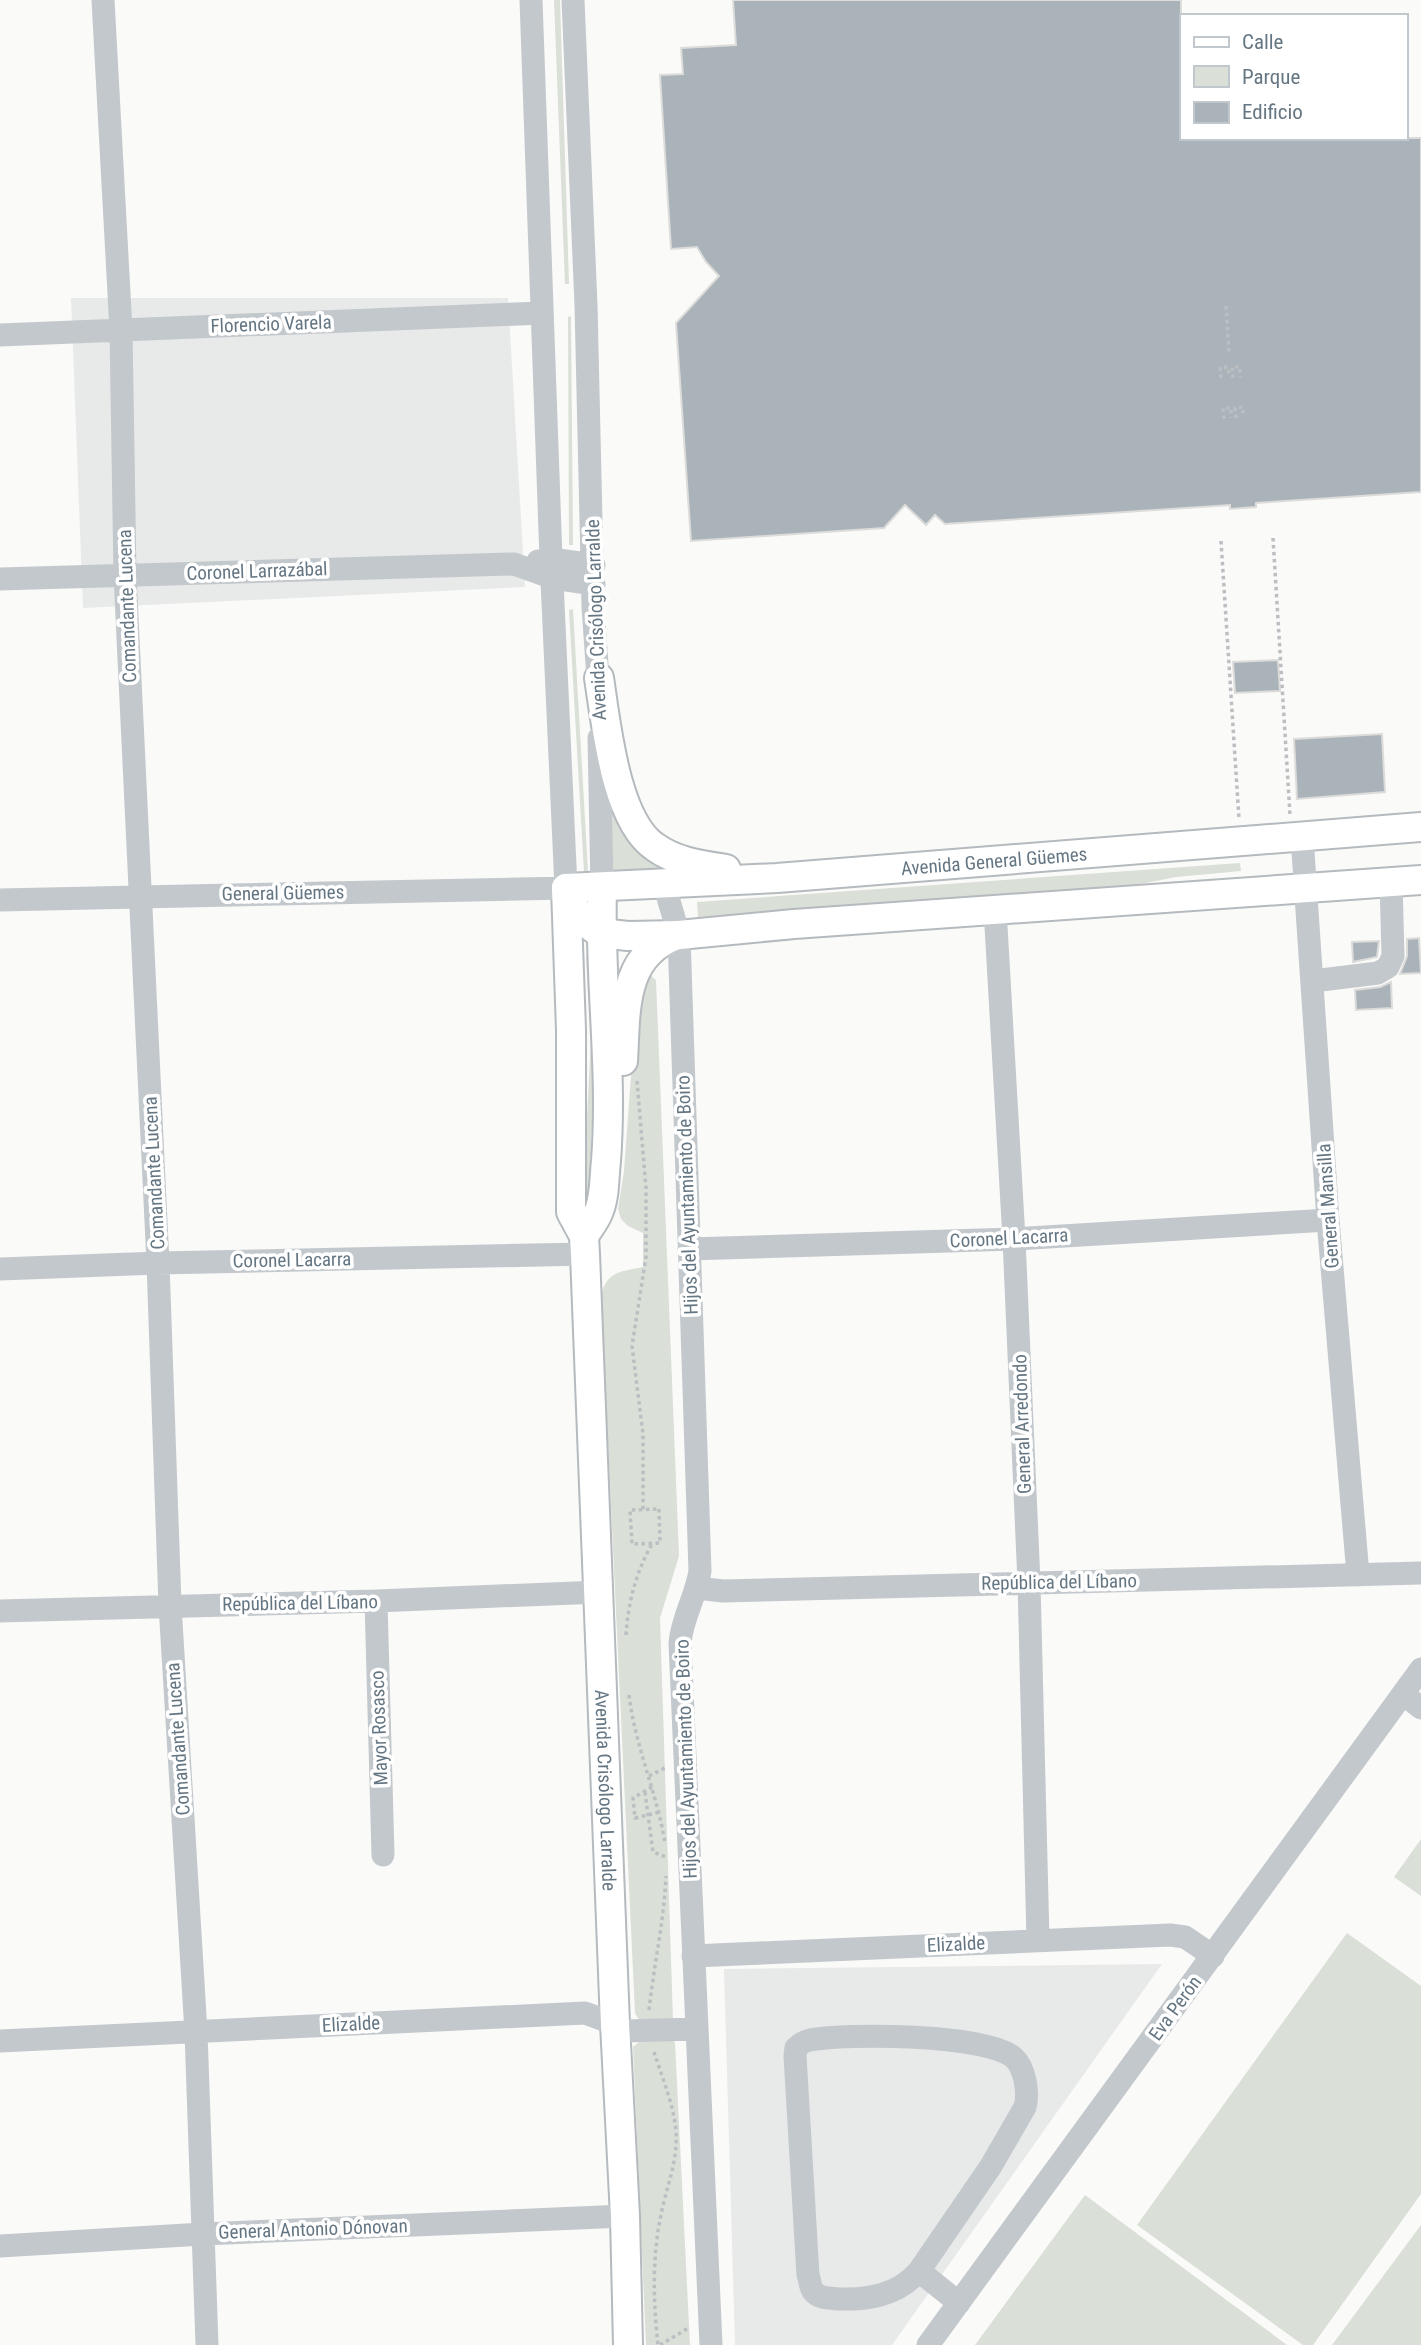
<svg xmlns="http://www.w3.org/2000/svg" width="1421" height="2345" font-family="'Roboto Condensed',sans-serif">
<rect width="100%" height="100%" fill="#fafaf8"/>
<path fill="#e8e9e9" d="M71,298H508L525,587L83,608Z
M1162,1964L892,2345H735L724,1969Z"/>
<path fill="#dadfd7" d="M554,0H560L569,284H565Z
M571,316L573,545H569L568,317Z
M573,609L588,872H584L569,610Z
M608,756L616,797L682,869L609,876Z
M1240,863L1241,871L1176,877L1121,888L698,917L697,902Z
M589,953L596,1040L588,1214L582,1212L591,1040L586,956Z
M650,975L656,980L679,1556L660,1618L673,2021L640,2022L635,2013L601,1295C608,1270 621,1272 643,1267V1233L628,1226L621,1219L618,1209L624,1171L637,994L647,977Z
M1421,1839V1896L1394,1877Z
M1347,1933L1421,1986V2194L1313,2345H1303L1137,2225Z
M673,2040L675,2043L690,2345H646L633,2047L639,2042Z
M1085,2195L1287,2345H975Z
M1421,2225V2345H1332Z"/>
<path fill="#aab3b9" stroke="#dcdcda" stroke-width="2" d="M733,0H1181V138H1421V492L1256,503V507L1230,509V505L945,524L935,515L926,525L905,505L884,528L691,541L676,323L719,276L706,262L697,247L671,249L660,75L683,74L681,48L736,45Z
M1278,660L1280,691L1235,693L1233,662Z
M1382,734L1385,792L1297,799L1294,739Z
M1419,938L1421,973L1400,974L1407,956V939Z
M1379,941L1377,957L1353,962L1352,942Z
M1391,982L1392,1008L1356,1010L1355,990L1380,987Z"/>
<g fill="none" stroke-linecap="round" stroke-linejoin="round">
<g stroke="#b5babe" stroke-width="32">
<g id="major">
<path d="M599,678C606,723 615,820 655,847C676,862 701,865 726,869"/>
<path id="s1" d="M566,888L571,1030V1212L584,1236L585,1254L615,2024L625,2216L628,2345"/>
<path id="s2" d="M566,888L777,878L1421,827"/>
<path d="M567,891L579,917L586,923L600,933L628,936L679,935L794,924L1421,880"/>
<path d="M623,1061C626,1012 621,955 677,935"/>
<path d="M584,1236C588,1229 595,1221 598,1213C605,1198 604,1178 606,1161C613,1069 599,979 602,888"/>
</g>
</g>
<path stroke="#bbbfc2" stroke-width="3.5" stroke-dasharray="3.5 3.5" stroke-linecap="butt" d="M1226,306L1229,353
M1221,378L1220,368L1228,367L1229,377
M1233,378L1232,367H1240V377
M1236,418L1235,408L1243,407V417
M1224,419L1223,408H1231V418
M1273,538L1290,815
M1221,541L1239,819
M637,1081L646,1188V1257L632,1346L643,1434V1510
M659,1509L660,1543L632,1544L630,1510Z
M626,1635C628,1603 636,1572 652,1544
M629,1695C635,1746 657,1793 665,1843
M649,1776L665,1768
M652,1787L633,1798L635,1818L660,1812
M645,1792L653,1852L666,1857
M649,2010C654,1965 664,1921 666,1876
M654,2052C662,2077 673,2103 676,2130C678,2159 668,2183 662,2210C652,2254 653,2300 658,2345
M660,2345L690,2327"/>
<path stroke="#c3c8cc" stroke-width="23" d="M103,0L121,330L125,575L158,1263L170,1605L196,2032L207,2345
M573,0L586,305L593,607L599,693
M0,335L542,313
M538,561L551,559L594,565
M0,579L514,564L553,578L594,584
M599,738L602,888
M1302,837L1328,1220L1358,1575
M664,884L679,935L700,1571C696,1597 682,1617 680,1643L711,2345
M0,900L566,888L551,559L531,0
M995,909L1014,1239L1029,1583L1038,1940
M1313,981L1378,973L1388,967L1393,956L1391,881
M689,1249L1014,1239L1328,1220
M0,1269L158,1263L585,1254
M697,1588L723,1591L1421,1573
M376,1601L383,1855
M0,1611L376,1601L599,1592
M1403,1694L1421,1708
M693,1956L1170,1935L1185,1937L1213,1956
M0,2041L585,2013L615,2024L624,2031L697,2029
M0,2246L203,2234L625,2216
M919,2271C898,2295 869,2300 838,2299C830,2298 819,2299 813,2291C810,2287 810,2280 808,2275L795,2056L796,2048C800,2044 804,2041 810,2040C847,2033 984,2034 1013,2057C1025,2067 1029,2093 1025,2107L991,2166L919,2271L959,2303
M928,2345L1421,1669"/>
<use href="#major" stroke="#fff" stroke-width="28"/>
</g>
<g text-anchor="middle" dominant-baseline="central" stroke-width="7" stroke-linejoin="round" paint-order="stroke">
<g font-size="19" fill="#657683" stroke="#fff">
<text transform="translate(271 324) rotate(-2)">Florencio Varela</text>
<text transform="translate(257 571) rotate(-2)">Coronel Larrazábal</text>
<text transform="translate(127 606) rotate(-92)">Comandante Lucena</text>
<text transform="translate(596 620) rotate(-92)">Avenida Crisólogo Larralde</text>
<text stroke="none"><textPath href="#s2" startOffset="429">Avenida General Güemes</textPath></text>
<text transform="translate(283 893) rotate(-1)">General Güemes</text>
<text transform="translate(154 1173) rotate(-93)">Comandante Lucena</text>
<text transform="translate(687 1195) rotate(-92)">Hijos del Ayuntamiento de Boiro</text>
<text transform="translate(1328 1206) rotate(-94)">General Mansilla</text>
<text transform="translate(1009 1238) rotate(-3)">Coronel Lacarra</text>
<text transform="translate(292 1260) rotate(-1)">Coronel Lacarra</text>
<text transform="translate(1022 1424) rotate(-92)">General Arredondo</text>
<text transform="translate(1059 1582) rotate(-1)">República del Líbano</text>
<text transform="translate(300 1603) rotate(-1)">República del Líbano</text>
<text transform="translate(379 1728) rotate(-92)">Mayor Rosasco</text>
<text transform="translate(178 1739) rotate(-94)">Comandante Lucena</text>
<text transform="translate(686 1759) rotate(-92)">Hijos del Ayuntamiento de Boiro</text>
<text stroke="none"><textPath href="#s1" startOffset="906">Avenida Crisólogo Larralde</textPath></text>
<text transform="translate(956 1944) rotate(-3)">Elizalde</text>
<text transform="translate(1175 2008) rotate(-54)">Eva Perón</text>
<text transform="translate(351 2024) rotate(-3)">Elizalde</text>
<text transform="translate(313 2229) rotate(-2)">General Antonio Dónovan</text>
</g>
</g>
<rect x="1180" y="14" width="228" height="126" fill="#ffffff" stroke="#c1c8cd" stroke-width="2"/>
<rect x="1194" y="37" width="35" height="10" fill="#ffffff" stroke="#c1c8cd" stroke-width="2"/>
<text x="1242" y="49" font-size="21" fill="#657683">Calle</text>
<rect x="1194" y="66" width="35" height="21" fill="#dadfd7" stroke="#c1c8cd" stroke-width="2"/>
<text x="1242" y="84" font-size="21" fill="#657683">Parque</text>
<rect x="1194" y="102" width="35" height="21" fill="#aab3b9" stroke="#c1c8cd" stroke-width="2"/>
<text x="1242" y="119" font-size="21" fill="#657683">Edificio</text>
</svg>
